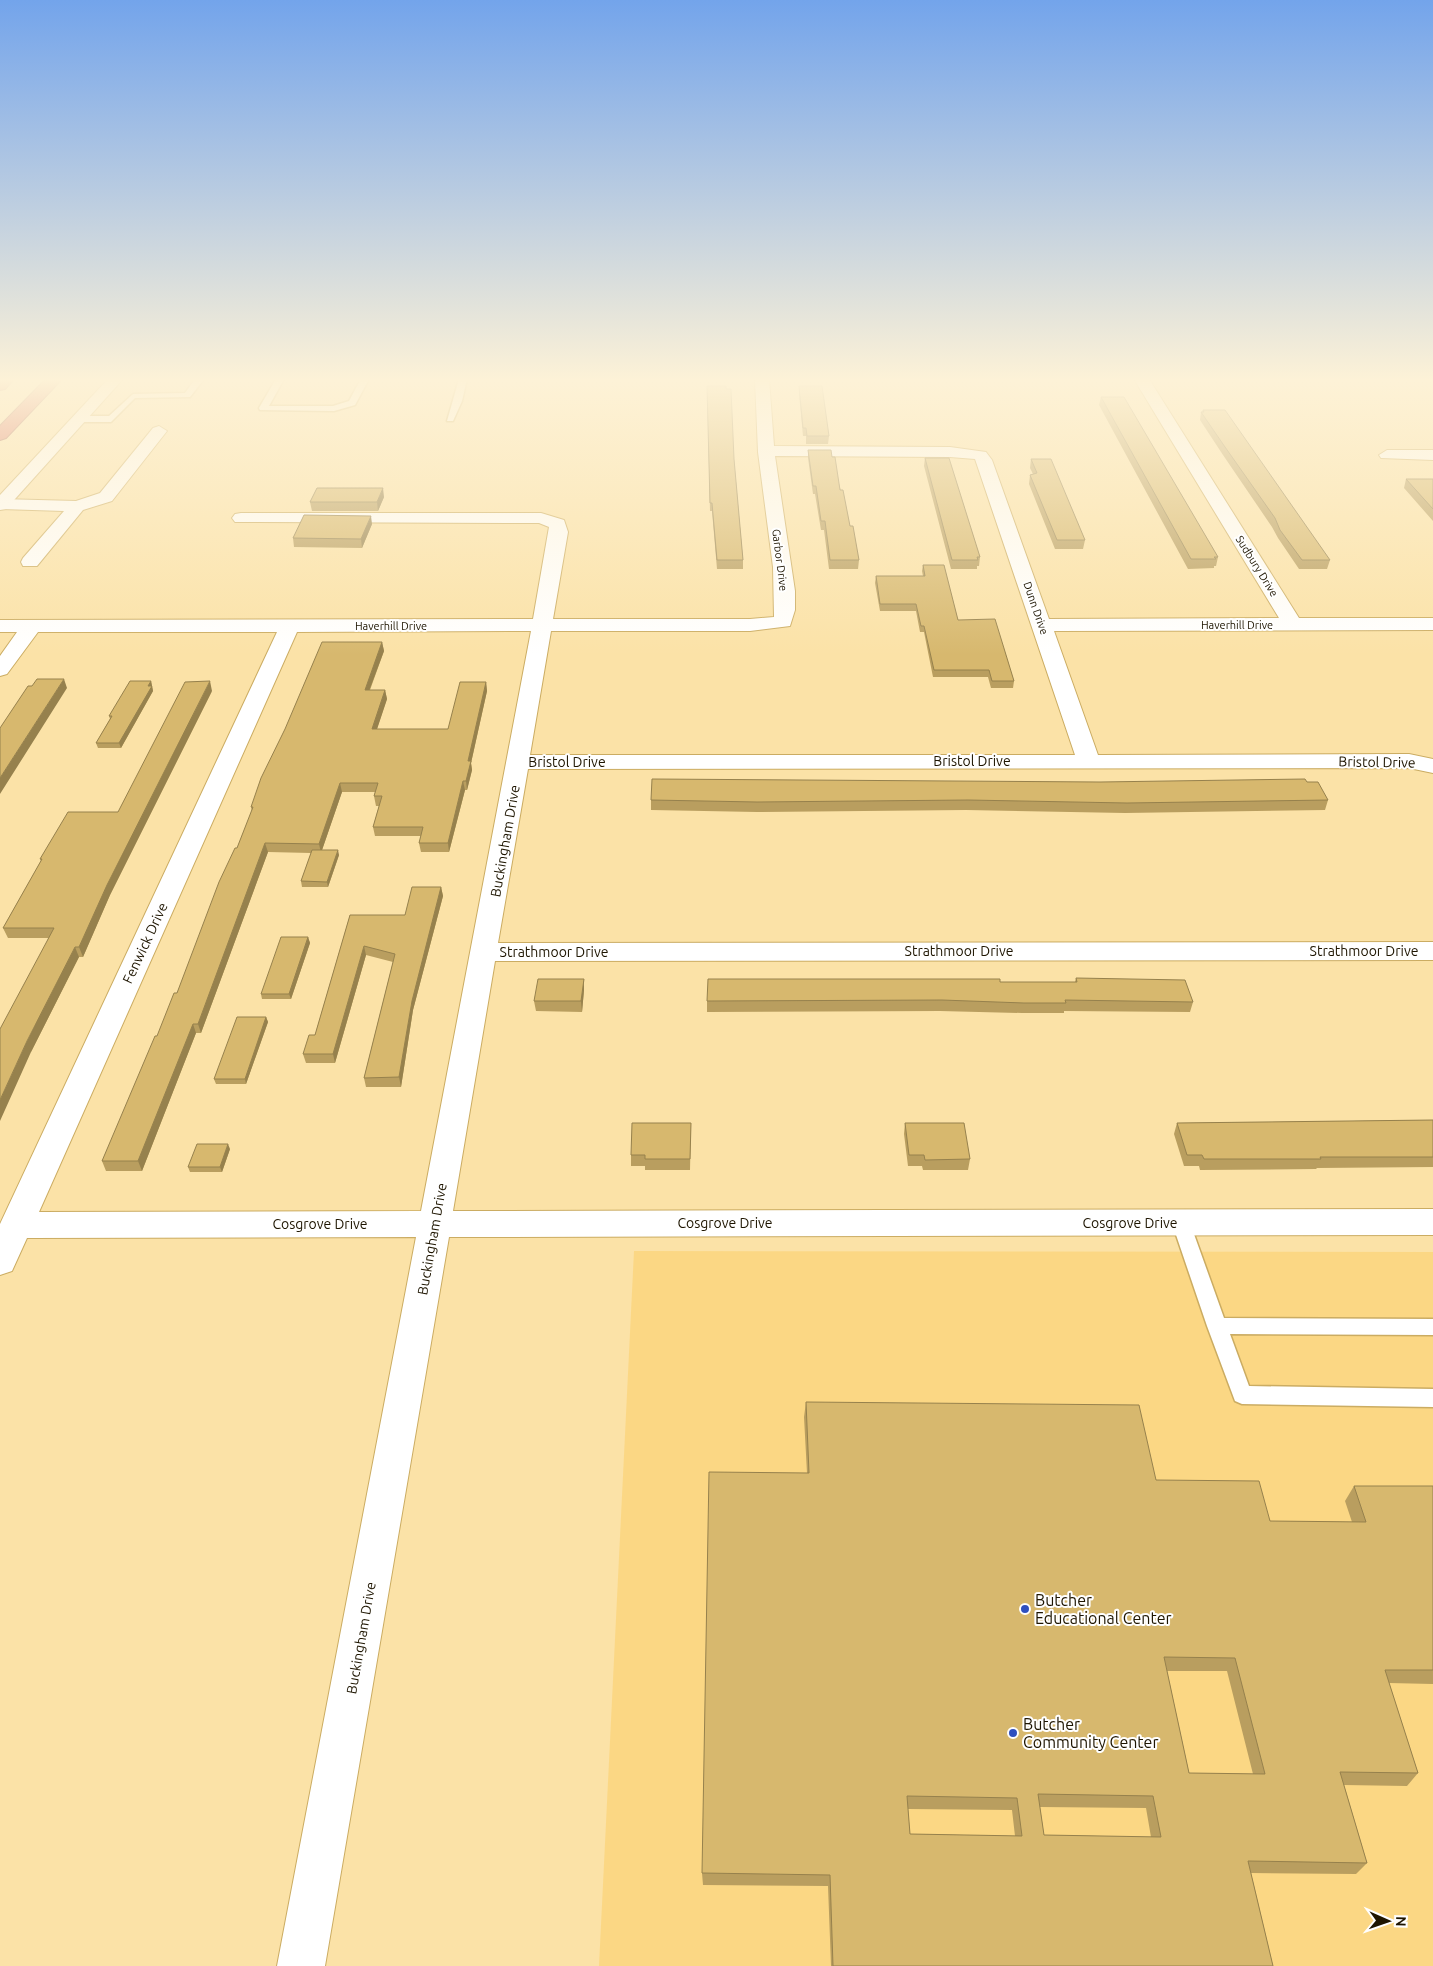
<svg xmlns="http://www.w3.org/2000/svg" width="1433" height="1966" font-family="Ubuntu,sans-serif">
<rect width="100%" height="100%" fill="#fbe2a7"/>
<path fill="#fbd784" d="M634,1251L1433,1252V1966H599Z"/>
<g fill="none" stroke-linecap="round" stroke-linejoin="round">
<g stroke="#cbac62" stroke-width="3">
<path id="service" d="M195,379H204L190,397L135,398L111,422H79L75,419L79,416H109L133,394L185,393Z
M276,379H284L269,406H333L349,401L361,379H369L355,405L334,411L260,410L259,408Z
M459,379H467L462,401L453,421H447Z
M1181,1216L1187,1218L1190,1223L1224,1318L1433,1319V1335L1230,1334L1249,1386L1433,1389V1407L1242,1404L1235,1401L1207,1326L1172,1223L1175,1218Z"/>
</g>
<g stroke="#cbac62" stroke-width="2">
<path id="minor" d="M755,379H769L774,446L950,447L986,452L992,460L1049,619L1279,618L1134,379H1149L1299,618H1433V630L1054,631L1098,755L1409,754L1433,759V773L1409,768L528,769L498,943L1433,942V960L495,961L453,1211L1433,1209V1235L449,1237L325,1966H277L416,1237L27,1238L12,1271L0,1275V1224L277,632H38L7,674L0,676V656L17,632H0V620L533,619L549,527L539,523L235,522L232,518L235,514L241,513H541L564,520L568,532L553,619H750L774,617L773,567L758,452ZM775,456L950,457L975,459L1075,755H530L551,631H750L790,626L795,610V591ZM531,631L421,1211L39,1212L297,632Z
M159,426L167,431L112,501L83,510L37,566H23L21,562L23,558L64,511L1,509L0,499L76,501L100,493L153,428Z
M1387,450H1433V460L1381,458L1379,455Z"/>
</g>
<g stroke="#cbac62" stroke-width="2">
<path id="secondary" d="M108,379H123L6,509L0,510V495Z"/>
</g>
<g stroke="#944437" stroke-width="2">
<path id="motorway" d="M0,379H14L5,389L0,390Z
M46,379H62L6,438L0,440V426Z"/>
</g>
<use href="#service" fill="#fff" fill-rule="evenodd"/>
<use href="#minor" fill="#fff" fill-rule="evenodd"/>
<use href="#secondary" fill="#fff" fill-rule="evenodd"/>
<use href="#motorway" fill="#d35d54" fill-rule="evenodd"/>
</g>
<path fill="#b99e5f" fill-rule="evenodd" d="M707,386L734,459L743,560V569H717L712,511H710Z
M799,386L829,436L828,444H806V436H803L799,394Z
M1101,397L1218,557L1216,566H1214V568L1188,569L1099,405Z
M1203,410L1330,560L1327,569H1299L1278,538L1272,527L1223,455L1200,420L1201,412H1202Z
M808,450L832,457L859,560L858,569H829L824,530H821L815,494H813L808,458Z
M925,458L980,557L979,566H977V569H951L924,466Z
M1031,459L1085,540L1083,549H1055L1029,484L1030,475L1033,474L1030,468Z
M1406,479H1433V521L1404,488Z
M384,497L378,511H312L310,502Z
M372,524L362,548L294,547L293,538Z
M923,565L958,620L1014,681L1013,688H991L988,677H933L924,632H920L916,611H880L875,583L876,576H923L922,571Z
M382,642L384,651L370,690H385L387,699L377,729H448L486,682L487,691L471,763L472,770L467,790H465L449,852H421L419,843L421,836H375L373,827L379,806H376L374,796L375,792H342L322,850L339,855L328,887H302L301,881L311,853L268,852L201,1033H196L142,1171H106L102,1161L177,993L237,848L252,811L251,807Z
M151,681L153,691L121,748H98L96,743L110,719L109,716Z
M212,691L110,895L83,957H79L31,1052L48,938H8L3,928L41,861L40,859L118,812Z
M1100,782H1307L1328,800L1325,810L1125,813L966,810L757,812L651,810V800Z
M441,887L443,896L413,1010L401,1087H366L364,1078L393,962L366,955L335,1063H306L303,1054L315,1035L350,915H405Z
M308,937L310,943L291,999H262L261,994Z
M1076,978L1193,1002L1190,1012L1064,1011V1013H1022L940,1011L707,1012V1001L1000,982H1075Z
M584,979V990L582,1012L536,1011L534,1001Z
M266,1017L268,1022L246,1084H216L214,1079Z
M1433,1120V1167L1317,1168L1316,1169L1200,1170L1199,1166H1184L1174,1134L1177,1123Z
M691,1123L690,1170H645V1166H631V1155Z
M905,1123L970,1159L968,1170H923L922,1166H908L904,1134Z
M230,1149L222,1172H190L188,1167Z
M806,1402L1156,1480L1270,1521L1352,1522L1345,1501L1354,1486H1433V1684L1389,1683L1418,1773L1407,1786L1344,1785L1367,1863L1356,1874L1251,1873L1273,1966H831L828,1886L703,1885L702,1873L807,1473L804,1417ZM1167,1671H1227L1253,1774L1189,1773ZM1040,1807L1146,1808L1151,1837L1044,1835ZM908,1809L1012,1810L1015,1836L910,1834Z"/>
<path fill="#96814d" d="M383,488L384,497L378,511L377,502Z
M371,516L372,524L362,548L361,539Z
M382,642L384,651L366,699L365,690Z
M64,679L67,688L0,794V778Z
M151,681L153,691L121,748L119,743Z
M210,681L212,691L110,895L83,957L79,947L107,885Z
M486,682L487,691L471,763L472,770L467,790L466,781L468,761Z
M385,690L387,699L374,738L372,729Z
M463,781L465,790L449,852L448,843Z
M340,783L342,792L321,853L319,844Z
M265,843L268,852L201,1033L198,1024Z
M338,850L339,855L328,887L327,882Z
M441,887L443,896L413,1010L401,1087L399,1077L412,1001Z
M308,937L310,943L291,999L289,994Z
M364,946L366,955L335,1063L333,1054Z
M75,947L79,957L31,1052L0,1121V1100L27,1041Z
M584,979V990L582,1012L581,1001Z
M266,1017L268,1022L246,1084L245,1079Z
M193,1024L196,1033L142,1171L138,1161Z
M228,1144L230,1149L222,1172L220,1167Z"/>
<path fill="#d7b86e" stroke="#96814d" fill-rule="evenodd" d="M707,386H726V389H731L734,459L743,560H717L712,503H710Z
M799,386H822L829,436H807L806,428H803Z
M1101,397H1124L1218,557H1214L1216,559H1191Z
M1203,410H1225L1330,560H1302L1280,530L1275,518L1225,447L1201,412H1204Z
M808,450H831L832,457H835L840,490H843L850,526H853L859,560H830L825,521H821L816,486H813Z
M925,458H949L980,557H977L978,560H952Z
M1031,459H1051L1085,540H1057L1030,475L1037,473Z
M1406,479H1433V509Z
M317,488H383L377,502H310Z
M304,515L371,516L361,539L293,538Z
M923,565H944L958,620L995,619L1014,681H992L989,670H934L924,626H921L916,604H880L876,576H925Z
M322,642H382L365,690H385L372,729H448L460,682H486L468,761H471L466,781H463L448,843H419L423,827H373L382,796H374L378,783H340L319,844L265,843L198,1024H193L138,1161H102L155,1036H157L174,993H177L219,882L235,848H237L253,807H251L261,778L285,729Z
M37,679H64L0,778V728L28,686H32Z
M130,681H151L148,686H152L119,743H96L112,716H109Z
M210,681L107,885L79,947H75L27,1041L0,1100V1029L54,928H3L42,859H40L68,812H118L185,682Z
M652,779L1100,782L1305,779L1307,782H1318L1328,800L1127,803L968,800L757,802L651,800Z
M312,850H338L327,882L301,881Z
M412,887H441L412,1001L399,1077L364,1078L395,954L364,946L333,1054H303L309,1035H315L350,915H405Z
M281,937H308L289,994H261Z
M1076,978L1185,980L1193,1002L1065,1000L1066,1003H1024L942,1000L707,1001L708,979H1000V982H1077Z
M538,979H584L581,1001H534Z
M237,1017H266L245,1079H214Z
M1433,1120V1157H1320L1321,1159H1204L1202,1155H1187L1177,1123Z
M632,1123H691L690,1159H645V1155H631Z
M905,1123H964L970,1159L925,1160L924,1155H909Z
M197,1144H228L220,1167H188Z
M806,1402L1139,1405L1156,1480L1259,1481L1270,1521L1366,1522L1354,1486H1433V1670H1385L1418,1773L1340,1772L1367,1863L1248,1861L1273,1966H833L830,1875L702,1873L709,1472L809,1473ZM1164,1657L1235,1658L1265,1774L1189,1773ZM1038,1794L1153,1796L1161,1837L1044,1835ZM907,1796L1017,1798L1022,1836L910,1834Z"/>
<linearGradient id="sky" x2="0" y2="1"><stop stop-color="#73a4eb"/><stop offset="0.58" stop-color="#fdf2d7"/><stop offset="1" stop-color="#fdf2d7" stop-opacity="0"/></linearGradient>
<rect width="1433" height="655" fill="url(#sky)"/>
<g fill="#2e4fbf" stroke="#fff" stroke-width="2">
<circle cx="1025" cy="1609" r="5"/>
<circle cx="1013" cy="1733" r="5"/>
</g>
<g text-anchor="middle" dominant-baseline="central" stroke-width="4" stroke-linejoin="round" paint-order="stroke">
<g font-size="11" fill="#1e1501" stroke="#fff">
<text transform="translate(780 560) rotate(83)">Garbor Drive</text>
<text transform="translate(1257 566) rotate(58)">Sudbury Drive</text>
<text transform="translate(1036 608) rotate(71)">Dunn Drive</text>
<text x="1237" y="625">Haverhill Drive</text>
<text x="391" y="626">Haverhill Drive</text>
</g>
<g font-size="14" fill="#1e1501" stroke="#fff">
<text x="972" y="761">Bristol Drive</text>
<text x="567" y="762">Bristol Drive</text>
<text transform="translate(1377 762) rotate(1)">Bristol Drive</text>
<text transform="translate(505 841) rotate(-80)">Buckingham Drive</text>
<text transform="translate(145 943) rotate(-65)">Fenwick Drive</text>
<text x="959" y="951">Strathmoor Drive</text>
<text x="1364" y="951">Strathmoor Drive</text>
<text x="554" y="952">Strathmoor Drive</text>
<text x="725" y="1223">Cosgrove Drive</text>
<text x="1130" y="1223">Cosgrove Drive</text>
<text x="320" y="1224">Cosgrove Drive</text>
<text transform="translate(432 1239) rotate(-80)">Buckingham Drive</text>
<text transform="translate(361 1638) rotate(-80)">Buckingham Drive</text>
</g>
<g font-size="16" fill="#1e1501" stroke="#fff" text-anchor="start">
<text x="1035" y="1600">Butcher<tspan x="1035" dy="18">Educational Center</tspan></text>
<text x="1023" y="1724">Butcher<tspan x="1023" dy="18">Community Center</tspan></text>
</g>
</g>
<g transform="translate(1388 1921) rotate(92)" stroke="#ffffff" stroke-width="4" paint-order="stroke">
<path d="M0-4L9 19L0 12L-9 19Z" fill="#1e1501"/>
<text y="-8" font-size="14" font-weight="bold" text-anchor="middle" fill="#1e1501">N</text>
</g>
</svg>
